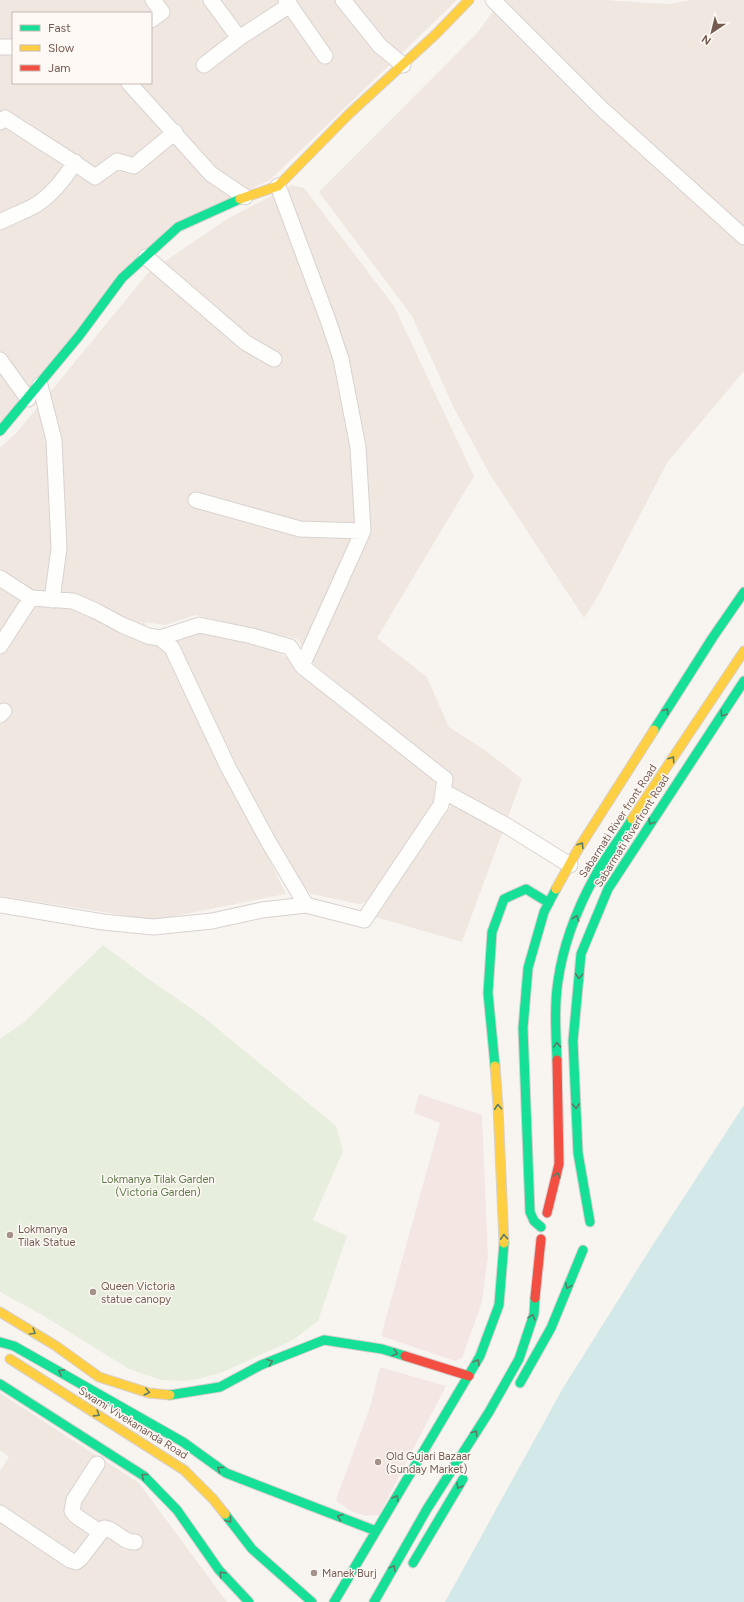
<svg xmlns="http://www.w3.org/2000/svg" width="744" height="1602" font-family="Figtree,sans-serif">
<rect width="100%" height="100%" fill="#f8f5f1"/>
<path fill="#f0e7e0" fill-rule="evenodd" d="M0,0H457L270,180L169,227L0,425ZM13,13H151V83H13Z
M501,0H605L668,4L691,0H744V371L667,463L598,596L584,618L489,473L454,408L412,316L319,192L478,32Z
M292,185L304,188L394,306L474,476L377,638L427,677L449,727L486,751L522,779L462,942L375,917L453,803L452,775L314,664L297,639L196,615L165,625L144,622L171,658L286,894L155,920L0,896V448L18,431L148,273L227,219Z
M196,632L271,649L293,661L436,779L433,802L368,902L359,904L311,894L295,880L210,718L179,648L176,641Z
M0,1393L139,1483L227,1602H0V1471L9,1457L0,1450Z"/>
<path fill="#f4e7e3" d="M419,1094L482,1115L488,1256L482,1302L462,1358L455,1361L381,1336L440,1123L414,1113Z
M380,1367L446,1386L379,1515L367,1516L353,1512L336,1501L338,1494L370,1407Z"/>
<path fill="#e8eedd" d="M103,945L154,983L201,1015L336,1126L343,1151L313,1220L347,1236L318,1321L293,1340L223,1372L198,1379L184,1381L161,1380L129,1369L42,1315L0,1292V1039L23,1023Z"/>
<path fill="#d3e8e8" d="M744,1105V1602H445L563,1388L654,1243Z"/>
<g fill="none" stroke-linecap="round" stroke-linejoin="round">
<g stroke="#d8d2cf" stroke-width="17">
<path id="street" d="M211,0L239,38
M286,0L325,56
M343,0L380,46L403,65
M493,0L601,108L744,237
M151,20L162,12L153,0
M0,47H13
M204,65L239,38L290,5
M129,83L211,174L245,197
M0,122L5,118C35,138 66,156 95,177L117,161L134,166L175,132
M278,186L328,320L341,359L358,447L363,531
M0,222C11,216 23,212 34,206C51,196 65,178 75,162
M146,257L246,343L274,359
M0,360L28,399
M40,385L54,440L59,548L52,600
M196,500L300,529L363,531L302,666
M0,578L31,598L0,646
M160,638L172,648L228,767L268,841L306,905
M0,715L4,711
M443,791L507,826L570,865
M0,905L103,922L153,927L212,921L262,910L306,905L364,920L441,805L445,779L302,666L290,647L252,636L199,625L160,638L148,636L122,625L96,611L73,601L31,598
M97,1464L74,1500L72,1511L76,1516L100,1532
M0,1513L70,1560L76,1562L81,1558L104,1528C116,1529 123,1543 135,1542"/>
</g>
<g stroke="#d8d0cd" stroke-width="11">
<path id="fast" d="M0,431L79,336L122,278L178,227L240,199
M654,730L713,637L744,592
M557,1060C556,1034 554,1007 558,981C563,946 577,909 594,878C604,858 620,839 632,819
M495,1066L488,993L492,932L504,899L526,889L549,903
M590,1222L578,1153L573,1041L581,954L608,889L744,681
M541,1227L534,1221L530,1212L523,1028L528,968L544,912L556,889
M0,1342L14,1346L183,1442L226,1473L376,1531
M520,1383L551,1328L583,1250
M0,1384L144,1476L177,1510L219,1570L249,1602
M170,1395L220,1387L261,1365L324,1340L382,1349L405,1356
M225,1514L252,1549L312,1602
M413,1563L463,1479
M334,1602L480,1356L499,1305L504,1243
M374,1602L427,1509L489,1412L519,1359L534,1314L535,1298"/>
</g>
<g stroke="#d8d0cd" stroke-width="11">
<path id="slow" d="M240,199L278,186L349,114L436,34L469,0
M632,819L744,651
M556,889L577,851L654,730
M495,1066L498,1106L504,1243
M0,1312L56,1346L99,1377L149,1393L170,1395
M10,1359L184,1470L213,1499L225,1514"/>
</g>
<g stroke="#d8d0cd" stroke-width="11">
<path id="jam" d="M547,1213L559,1164L557,1060
M535,1298L541,1239
M405,1356L469,1376"/>
</g>
<use href="#street" stroke="#fefefd" stroke-width="15"/>
<use href="#fast" stroke="#16e098" stroke-width="9"/>
<use href="#slow" stroke="#ffcf43" stroke-width="9"/>
<use href="#jam" stroke="#f24e42" stroke-width="9"/>
</g>
<defs><path id="oneway-chevron" d="M-2-3.5L2.5 0L-2 3.5" fill="none" stroke-width="1.6" stroke-linecap="round" stroke-linejoin="round"/></defs>
<g stroke="#5d7c64">
<use href="#oneway-chevron" transform="translate(666 711) rotate(-57)"/>
<use href="#oneway-chevron" transform="translate(723 714) rotate(123)"/>
<use href="#oneway-chevron" transform="translate(672 759) rotate(-56)"/>
<use href="#oneway-chevron" transform="translate(651 822) rotate(123)"/>
<use href="#oneway-chevron" transform="translate(581 845) rotate(-58)"/>
<use href="#oneway-chevron" transform="translate(576 918) rotate(-71)"/>
<use href="#oneway-chevron" transform="translate(579 976) rotate(95)"/>
<use href="#oneway-chevron" transform="translate(557 1045) rotate(-92)"/>
<use href="#oneway-chevron" transform="translate(576 1106) rotate(87)"/>
<use href="#oneway-chevron" transform="translate(498 1107) rotate(-94)"/>
<use href="#oneway-chevron" transform="translate(557 1175) rotate(-77)"/>
<use href="#oneway-chevron" transform="translate(504 1237) rotate(-93)"/>
<use href="#oneway-chevron" transform="translate(568 1286) rotate(112)"/>
<use href="#oneway-chevron" transform="translate(532 1317) rotate(-74)"/>
<use href="#oneway-chevron" transform="translate(33 1332) rotate(31)"/>
<use href="#oneway-chevron" transform="translate(395 1353) rotate(17)"/>
<use href="#oneway-chevron" transform="translate(270 1362) rotate(-22)"/>
<use href="#oneway-chevron" transform="translate(477 1362) rotate(-59)"/>
<use href="#oneway-chevron" transform="translate(61 1372) rotate(-151)"/>
<use href="#oneway-chevron" transform="translate(147 1392) rotate(14)"/>
<use href="#oneway-chevron" transform="translate(97 1414) rotate(32)"/>
<use href="#oneway-chevron" transform="translate(475 1433) rotate(-57)"/>
<use href="#oneway-chevron" transform="translate(220 1469) rotate(-144)"/>
<use href="#oneway-chevron" transform="translate(144 1476) rotate(-141)"/>
<use href="#oneway-chevron" transform="translate(459 1486) rotate(121)"/>
<use href="#oneway-chevron" transform="translate(396 1498) rotate(-59)"/>
<use href="#oneway-chevron" transform="translate(340 1517) rotate(-159)"/>
<use href="#oneway-chevron" transform="translate(229 1520) rotate(53)"/>
<use href="#oneway-chevron" transform="translate(393 1568) rotate(-61)"/>
<use href="#oneway-chevron" transform="translate(222 1574) rotate(-133)"/>
</g>
<g fill="#a3918a" stroke="#fef9f4" stroke-width="1.5">
<circle cx="10" cy="1235" r="4"/>
<circle cx="93" cy="1292" r="4"/>
<circle cx="378" cy="1462" r="4"/>
<circle cx="314" cy="1573" r="4"/>
</g>
<g text-anchor="middle" dominant-baseline="central" stroke-width="3" stroke-linejoin="round" paint-order="stroke">
<g font-size="11" fill="#755b52" stroke="#fef9f4">
<text transform="translate(618 821) rotate(-57)">Sabarmati River front Road</text>
<text transform="translate(632 831) rotate(-58)">Sabarmati Riverfront Road</text>
<text transform="translate(133 1423) rotate(32)">Swami Vivekananda Road</text>
</g>
<g font-size="11" fill="#5e794b" stroke="#fef9f4">
<text x="158" y="1179">Lokmanya Tilak Garden<tspan x="158" dy="13">(Victoria Garden)</tspan></text>
</g>
<g font-size="11" fill="#755b52" stroke="#fef9f4" text-anchor="start">
<text x="18" y="1229">Lokmanya<tspan x="18" dy="13">Tilak Statue</tspan></text>
<text x="101" y="1286">Queen Victoria<tspan x="101" dy="13">statue canopy</tspan></text>
<text x="386" y="1456">Old Gujari Bazaar<tspan x="386" dy="13">(Sunday Market)</tspan></text>
<text x="322" y="1573">Manek Burj</text>
</g>
</g>
<rect x="12" y="12" width="140" height="72" fill="#fef9f4" stroke="#c7bab3"/>
<rect x="20" y="25" width="20" height="6" fill="#16e098" stroke="#c7bab3"/>
<text x="48" y="32" font-size="12" fill="#755b52">Fast</text>
<rect x="20" y="45" width="20" height="6" fill="#ffcf43" stroke="#c7bab3"/>
<text x="48" y="52" font-size="12" fill="#755b52">Slow</text>
<rect x="20" y="65" width="20" height="6" fill="#f24e42" stroke="#c7bab3"/>
<text x="48" y="72" font-size="12" fill="#755b52">Jam</text>
<g transform="translate(712 32) rotate(215)" stroke="#fef9f4" stroke-width="3" paint-order="stroke">
<path d="M0-3L7 15L0 10L-7 15Z" fill="#755b52"/>
<text y="-6" font-size="11" font-weight="bold" text-anchor="middle" fill="#755b52">N</text>
</g>
</svg>
